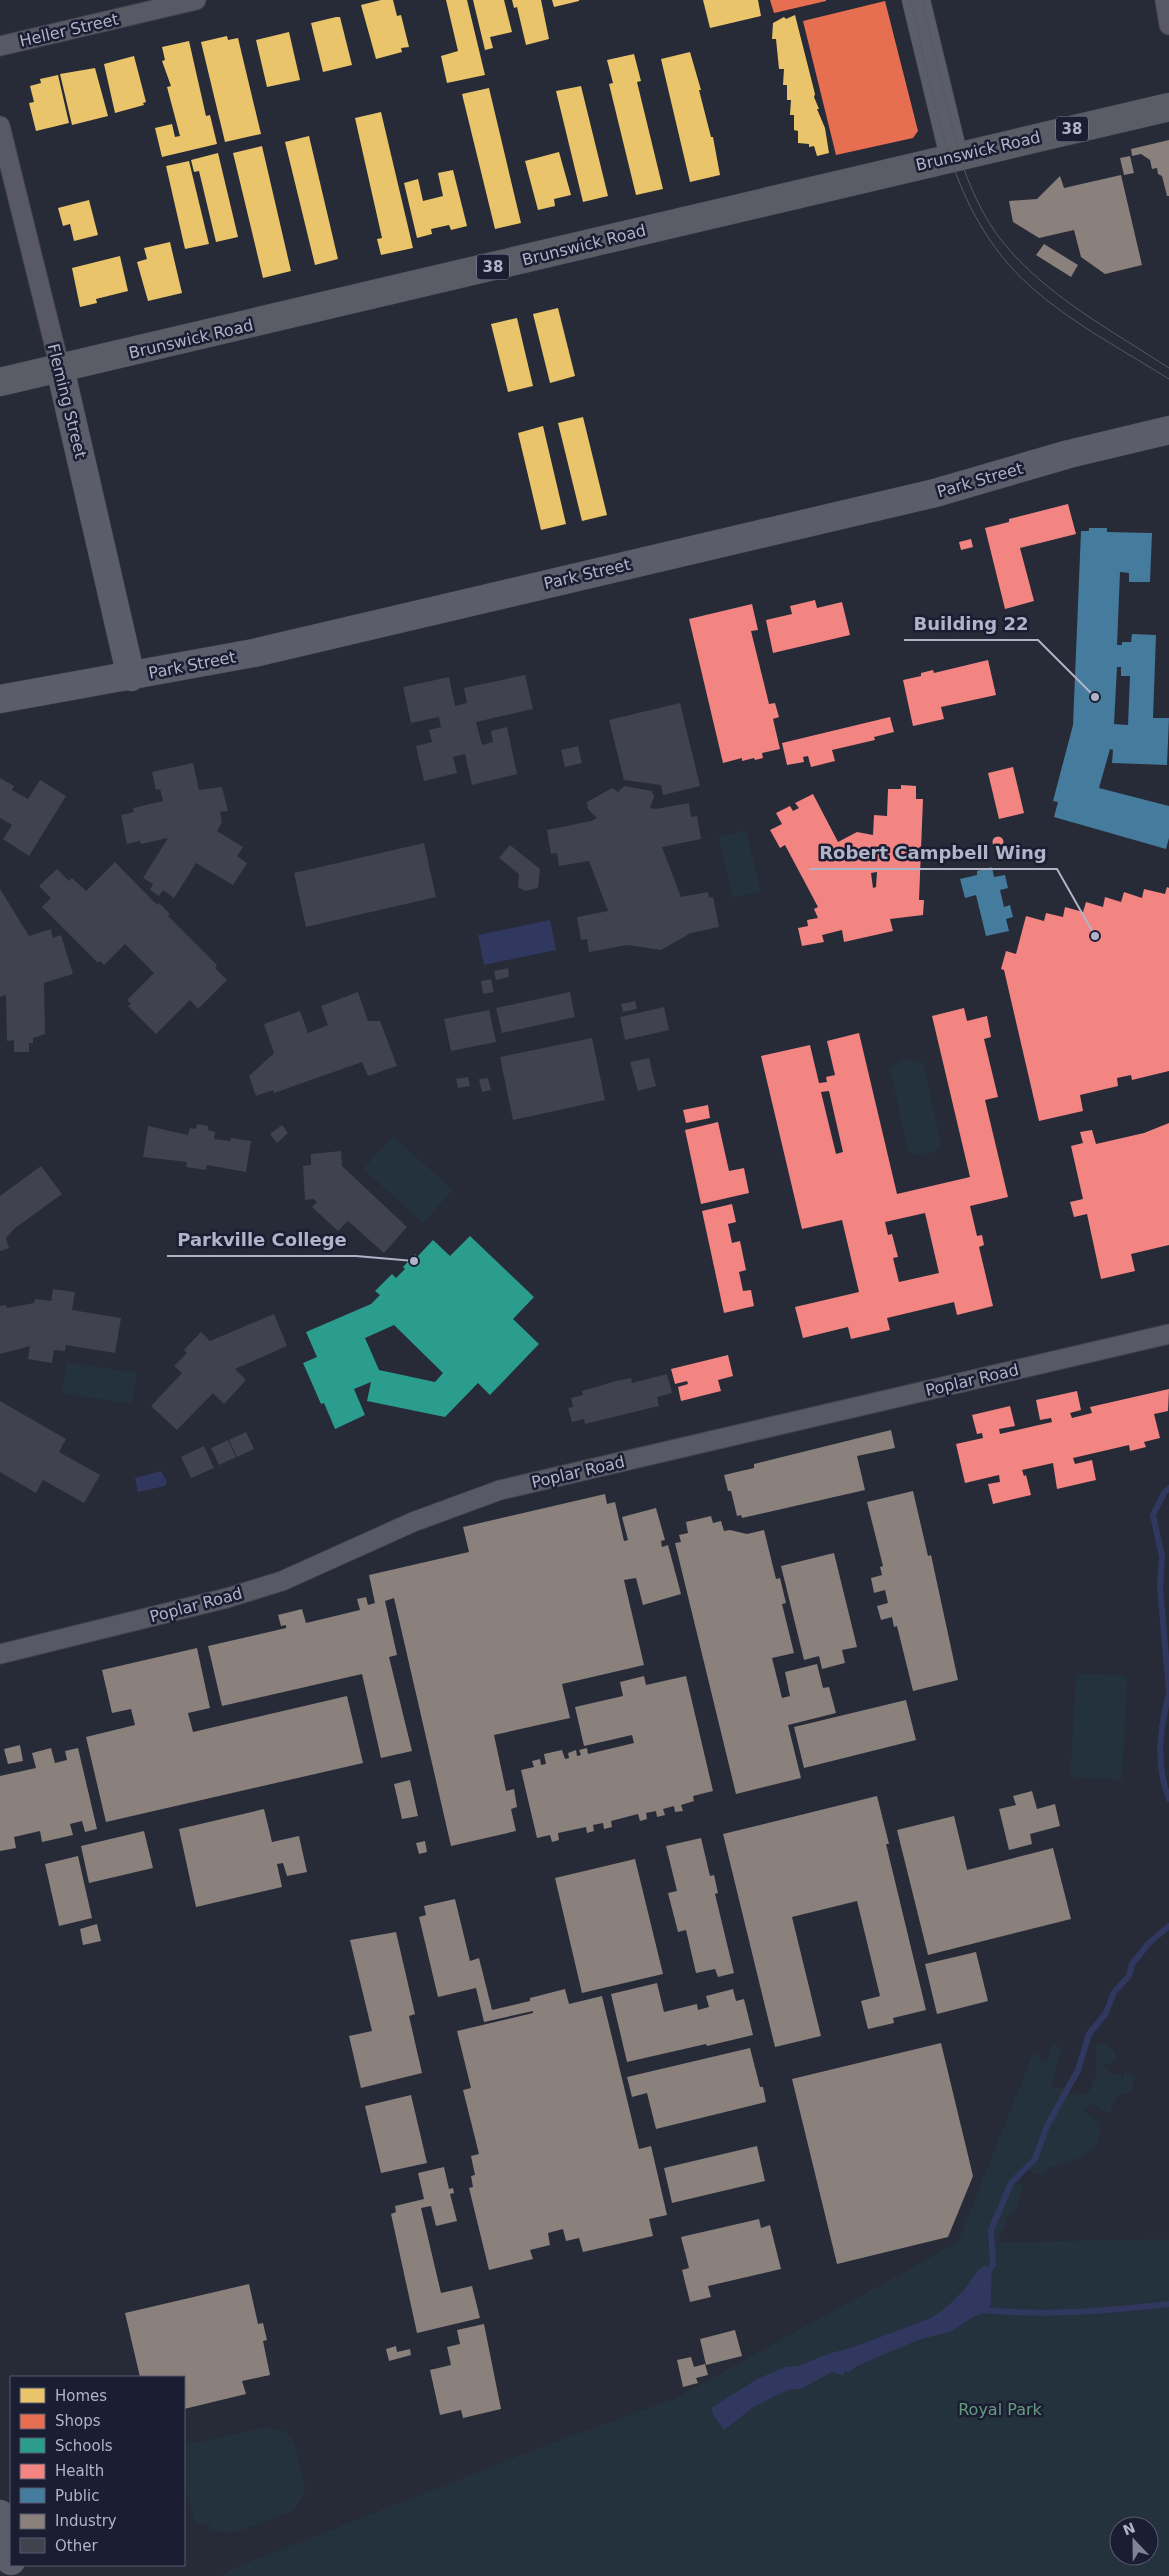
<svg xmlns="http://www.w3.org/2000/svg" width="1169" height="2576" font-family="'DejaVu Sans',sans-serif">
<rect width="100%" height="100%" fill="#272a37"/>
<path fill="#24323d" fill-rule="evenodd" d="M746,830L761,891L733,898L718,837Z
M905,1059L923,1062L941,1144C935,1155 918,1160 908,1151L890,1069L896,1063Z
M393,1136L453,1190L423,1223L363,1169Z
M67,1362L137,1373L132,1404L62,1393Z
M1076,1673L1127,1676L1122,1780L1070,1777Z
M1054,2043L1061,2050L1051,2087L1067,2088L1072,2095L1088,2094C1097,2077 1098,2066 1095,2046L1104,2043L1115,2051L1116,2059L1111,2064L1106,2063L1104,2066L1112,2075L1120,2073L1123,2079L1125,2072L1134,2076V2083L1130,2093L1118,2095L1109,2114L1091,2103L1084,2111L1100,2123C1100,2130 1100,2140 1095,2146C1087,2157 1062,2167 1049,2167L1043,2175L1033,2173L1027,2167L1012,2183L1024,2185L1014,2213L1006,2217L1007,2223L998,2242L1169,2239V2576H220L232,2569L549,2444L674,2399L958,2242L1034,2051L1042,2062L1050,2057V2047ZM1119,2526H1149V2556H1119Z
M266,2427L287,2432L295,2445L306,2490L294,2511L236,2532L210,2531V2525L195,2524L184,2483V2445Z"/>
<path fill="#31385f" d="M550,920L556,950L484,965L478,935Z
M161,1471L167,1482L165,1486L138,1492L135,1478Z
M984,2266L990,2268C993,2274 990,2296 991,2305L952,2331L918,2340L857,2366L849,2372L845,2371L843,2375L832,2372L801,2389H790L773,2397L752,2408L724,2430L714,2416L711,2408L759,2378L786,2367L798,2366L828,2354L854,2347L931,2318L948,2306L965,2289L978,2270Z"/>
<path fill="#e9c46a" d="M381,0H393L397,16L401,15L409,47L401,48L402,52L376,59L361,5Z
M446,0H467L485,75L447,83L441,56L458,51Z
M473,0H504L512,32L490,37L493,48L485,50Z
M512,0H541L549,39L526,45L517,7L514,8Z
M552,0H579V1L554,7Z
M703,0H758L761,16L710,28Z
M795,15L815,94L814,97L819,109H817L825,128L829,153L817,156L814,146L809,147V144L798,143V131L794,130V115H790L791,100H787V85H783L784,69H779L776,39H772L773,23L784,17L786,19Z
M336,17H340L352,65L323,72L311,23Z
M289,32L300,80L267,87L256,40Z
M227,36L228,40L238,38L261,134L225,142L201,42Z
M189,41L206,116L210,115L217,144L162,157L155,128L172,124L175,137L180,136L167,87L171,86L162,61L165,60L162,47Z
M690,52L701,90H699L711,137H713L720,175L690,182L661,59Z
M634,54L641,81L637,82L663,189L636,195L609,84L613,83L607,60Z
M134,56L146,102L143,103L144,105L115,113L104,64Z
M95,68L108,116L72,125L60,74Z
M58,75L69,123L36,131L29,103L34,102L30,86L41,83L40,79Z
M581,86L608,196L583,202L556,91Z
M489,88L521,223L495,229L462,94Z
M381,112L413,248L381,255L377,239L382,238L355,118Z
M309,136L338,259L315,265L285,142Z
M262,146L291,271L263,278L233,153Z
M559,152L571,195L554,199L555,206L538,210L525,161Z
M218,153L238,237L216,242L199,171L194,172L191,160Z
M189,161L209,244L185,249L166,166Z
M453,170L467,226L451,230L449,225L431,229L432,234L417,238L404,183L418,179L423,201L443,196L438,173Z
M89,200L98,235L74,241L70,224L63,226L58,208Z
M170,242L182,293L148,301L137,262L147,259L144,248Z
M120,256L128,291L96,299L97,303L80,307L72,268Z
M558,308L575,376L550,383L533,314Z
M517,318L533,386L508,392L491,324Z
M583,417L607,515L582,521L558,423Z
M543,426L566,524L541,530L518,433Z"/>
<path fill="#e76f51" d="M770,0H826V1L774,13Z
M885,1L918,131L913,138L836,155L803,21Z"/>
<path fill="#2a9d8f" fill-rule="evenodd" d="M470,1236L534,1297L513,1319L539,1344L490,1395L478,1383L445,1417L367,1401L371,1382L354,1389L365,1415L335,1429L324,1403L321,1404L303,1363L317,1357L306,1332L371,1304L380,1295L375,1291L392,1274L396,1278L405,1269L403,1267L415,1254L417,1257L433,1240L450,1256ZM394,1325L443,1373L435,1382L379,1370L365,1338Z"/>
<path fill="#f28482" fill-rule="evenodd" d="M1068,504L1076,534L1020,548L1034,601L1005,609L985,528L1009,522V519Z
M971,539L973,547L961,550L959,542Z
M815,600L817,608L842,602L850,635L773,653L766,620L792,614L790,606Z
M752,604L758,630L751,631L769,704L775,703L779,717L773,719L780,749L762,753L763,758L755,760L754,758L742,761V758L723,763L689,619Z
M988,660L996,695L941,707L944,719L913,726L903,680L921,676V673L933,670L934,673Z
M890,717L894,732L874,737L875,740L832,750L835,761L811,767L808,756L803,757L804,762L787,765L782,743Z
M1013,767L1024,813L999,819L988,773Z
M901,785L916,786V799H923L919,900H924L923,915L890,919L893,931L844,942L842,930L822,935L824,942L802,946L798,928L808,926L807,920L818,918L814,909L818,907L785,845L780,848L770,830L782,824L776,813L790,806L793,811L799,808L795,803L813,794L838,842L857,832L873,835L874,815L887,816L888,789H901ZM877,872L876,887L873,888L871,873Z
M992.5 842a5.5 5.5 0 1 1 11 0a5.5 5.5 0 1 1-11 0Z
M1167,887L1169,888V1071L1132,1080L1131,1075L1117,1078L1118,1086L1080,1095L1083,1111L1039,1121L1004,970L1001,969L1006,951L1016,954L1026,916L1044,921L1046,913L1063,917L1065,907L1083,912L1086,902L1103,907L1105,897L1121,902L1124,892L1142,898L1144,889L1165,894Z
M964,1008L967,1021L987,1016L991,1037L984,1039L998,1097L985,1100L1008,1197L970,1206L977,1236L982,1235L984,1245L979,1247L993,1306L957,1315L954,1302L887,1318L890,1330L851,1339L848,1327L803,1338L795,1307L859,1292L842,1220L802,1229L761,1056L810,1045L819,1083L827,1082L826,1077L835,1075L827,1041L859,1033L897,1194L970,1177L932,1016ZM829,1091L843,1152L836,1154L821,1092ZM925,1213L939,1273L899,1282L893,1258L898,1257L892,1234L888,1235L885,1222Z
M708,1105L710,1118L686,1123L683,1110Z
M718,1122L729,1171L744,1168L749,1193L701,1204L685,1130Z
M1169,1123V1245L1131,1254L1135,1271L1101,1279L1087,1214L1074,1217L1070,1202L1083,1199L1071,1146L1083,1143L1080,1132L1092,1130L1096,1144L1144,1133Z
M732,1204L736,1222L728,1224L732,1243L740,1241L746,1270L739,1272L743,1291L751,1290L754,1306L724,1313L702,1211Z
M728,1355L733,1376L718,1380L721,1391L681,1401L678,1387L688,1384L687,1381L675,1384L671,1369Z
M1169,1389L1168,1411L1154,1414L1160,1438L1144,1442L1146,1447L1130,1451L1129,1445L1073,1458L1075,1464L1092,1460L1096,1480L1057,1489L1053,1463L1022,1470L1024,1476L1026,1475L1031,1495L993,1504L988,1484L1000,1482L999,1475L965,1483L956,1444L983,1438L982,1433L977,1434L972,1415L1010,1406L1015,1426L999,1429L1000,1434L1052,1422L1051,1418L1040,1420L1036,1400L1077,1391L1081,1410L1070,1413L1072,1418L1092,1413L1090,1407Z"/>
<path fill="#457b9d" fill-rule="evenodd" d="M1089,528H1107V532L1152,533L1150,582H1129V573L1120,572L1117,645H1122V642H1131L1132,634L1156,635L1153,718H1169L1167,765L1112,763L1113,750L1110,749L1099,788L1169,806V838L1166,849L1054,817L1058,802L1053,801L1073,725L1081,531H1089ZM1117,667H1121V676H1130L1128,725L1114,724Z
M992,867L994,877L1005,875L1008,888L1000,890L1004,907L1010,905L1013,917L1006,919L1009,931L986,936L976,895L965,898L960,879L977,875V871Z"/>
<path fill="#8a817c" d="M1169,140V196H1167L1162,176L1158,174L1157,168L1152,169L1150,160L1141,154L1132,156L1131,149Z
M1130,156L1134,173L1124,175L1120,158Z
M1121,175L1142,265L1105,274L1081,257L1074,230L1039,238L1013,222L1009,201L1037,199L1060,176L1064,188Z
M1044,244L1078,265L1071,277L1036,255Z
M891,1430L895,1448L857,1456L865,1490L742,1518L741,1515L737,1516L731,1491H728L724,1475L754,1468V1464Z
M913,1491L928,1556L931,1555L958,1680L913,1691L897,1626L894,1627L892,1617L881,1620L877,1606L888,1603L885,1590L874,1593L871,1578L882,1575L880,1567L883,1566L867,1502Z
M605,1494L607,1504L615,1502L624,1541L628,1540L622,1517L656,1508L665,1540L661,1541L662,1547L668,1545L681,1594L643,1605L636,1578L624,1580L644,1665L562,1684L570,1718L494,1735L506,1791L514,1789L517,1807L511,1809L516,1831L451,1846L394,1598L385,1601L397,1655L389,1657L412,1751L381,1758L362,1674L222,1706L208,1646L286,1628V1625L281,1626L278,1615L302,1609L306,1623L360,1610L357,1599L366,1597L368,1605L375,1603L369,1575L469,1552L463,1527Z
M711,1516L713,1523L721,1521L724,1531L730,1530L747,1534L764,1530L776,1579L780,1578L786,1603L782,1604L794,1653L772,1658L782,1698L790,1696L785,1672L817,1664L823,1688L829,1687L836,1713L788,1725L801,1778L736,1794L675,1543L681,1542L679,1535L688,1533L686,1522Z
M834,1553L857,1647L842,1650L845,1663L822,1669L819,1656L804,1660L781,1566Z
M197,1648L210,1708L188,1713L193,1732L347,1696L363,1763L106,1822L86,1737L135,1725L131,1709L112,1713L102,1670Z
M644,1676L646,1685L686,1676L713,1791L693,1796L694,1801L681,1805L683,1811L675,1812L674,1806L663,1809L665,1815L657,1817L656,1811L646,1813L647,1819L640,1821L638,1814L611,1821L612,1827L604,1829L603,1823L593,1825L594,1831L587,1833L586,1827L558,1833L559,1840L552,1842L550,1835L537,1838L521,1770L534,1767L532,1761L540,1759L541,1765L546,1764L544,1754L562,1750L565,1759L569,1758L568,1753L576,1750L577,1756L581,1755L579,1750L587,1748L588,1754L634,1743L632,1735L584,1746L575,1707L623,1696L620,1682Z
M906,1700L916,1740L804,1768L794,1727Z
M20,1745L23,1761L8,1764L4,1749Z
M51,1748L55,1763L67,1760L65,1751L78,1748L97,1829L85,1832L82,1821L70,1824L73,1835L42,1842L40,1831L14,1837L16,1848L0,1851V1776L36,1768L32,1753Z
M410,1780L418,1816L402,1819L394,1784Z
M1032,1791L1037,1809L1055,1804L1060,1826L1030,1834L1032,1844L1009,1850L999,1809L1016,1805L1013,1796Z
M877,1796L889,1844H886L926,2010L893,2018L894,2023L868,2029L861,2001L880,1996L857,1901L792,1917L821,2036L775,2047L723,1834Z
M264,1809L272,1842L299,1836L307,1872L287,1876L283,1863L277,1864L282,1887L196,1907L179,1829Z
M954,1816L967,1870L1053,1848L1071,1919L928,1955L897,1830Z
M144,1831L153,1868L89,1883L81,1846Z
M701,1838L710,1876L714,1875L718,1893L715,1894L734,1973L718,1977L715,1969L696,1973L686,1930L678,1932L668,1893L677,1891L666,1846Z
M425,1841L427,1852L419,1854L416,1843Z
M78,1856L92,1918L59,1926L45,1864Z
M635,1859L663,1974L582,1993L555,1878Z
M455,1899L470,1961L479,1958L492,2010L530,2001V1998L565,1989L569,2004L602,1996L639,2149L651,2146L667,2215L649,2219L653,2236L583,2252L579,2238L566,2241L563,2229L548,2233L550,2245L530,2250L533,2259L489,2270L469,2188L473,2187L471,2176L475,2175L471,2156L479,2154L463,2090L471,2088L457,2031L533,2013V2011L484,2022L476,1988L438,1997L419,1917L426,1915L424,1906Z
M97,1924L101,1941L83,1945L80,1929Z
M396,1932L415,2014L409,2016L422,2073L361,2088L349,2036L372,2031L350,1940Z
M976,1952L988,2001L937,2014L925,1964Z
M657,1983L664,2012L697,2004L698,2010L709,2007L706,1996L733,1989L736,2001L744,1999L753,2035L707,2046L706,2044L627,2062L611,1994Z
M941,2043L973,2176L948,2237L837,2264L792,2079Z
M750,2048L760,2087H763L766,2102L656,2129L647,2093L632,2097L627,2077Z
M411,2095L427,2163L381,2173L365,2106Z
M757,2146L765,2181L672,2203L664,2168Z
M444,2167L449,2189L453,2188L454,2193L450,2194L457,2221L436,2226L431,2206L421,2208L441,2293L472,2286L480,2318L417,2333L391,2214L396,2212L395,2206L424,2199L418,2173Z
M759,2219L761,2228L770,2225L781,2269L708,2286L711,2297L690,2302L682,2270L689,2268L681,2237Z
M249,2284L258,2324L263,2323L267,2340L263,2341L270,2375L242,2381L246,2394L184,2409V2377H140L125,2313Z
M484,2324L501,2409L463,2418L461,2410L440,2415L430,2370L451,2365L447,2347L460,2344L457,2330Z
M735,2330L742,2356L706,2365L700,2339Z
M396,2346L397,2352L410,2349L411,2355L389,2361L386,2349Z
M691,2357L694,2367L705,2364L708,2375L696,2378L698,2383L683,2387L677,2360Z"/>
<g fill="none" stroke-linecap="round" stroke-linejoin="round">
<path stroke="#31385f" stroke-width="6" d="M1169,1488L1164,1493L1153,1515L1162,1557L1160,1587L1169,1691
M1169,1693C1160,1729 1155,1763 1169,1799
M986,2275L993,2265L991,2230L1011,2183L1035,2159L1047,2126L1078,2070L1089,2034L1106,2013L1114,1992L1129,1976L1132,1964L1149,1943L1169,1926
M976,2313L983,2310C1045,2316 1107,2311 1169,2304"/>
</g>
<path fill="#40424e" d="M525,675L533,709L476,722L482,745L493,742L491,731L507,727L517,774L472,785L465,754L453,757L457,773L424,781L416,746L432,742L429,730L441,727L439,717L411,723L403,687L449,677L455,706L467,703L464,688Z
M680,703L700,786L663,795L661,785L624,780L609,720Z
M578,746L582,763L565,767L561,750Z
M193,763L199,790L222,787L228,811L220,812L222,822L217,831L243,847L237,856L247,863L233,885L196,863L174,898L163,890L159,896L150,890L153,884L143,878L168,838L141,844L140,841L127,844L121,815L134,812L133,808L163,801L160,789L156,790L152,772Z
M0,778L14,786L12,790L28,799L40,780L66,796L29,856L3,839L12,825L0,818Z
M624,786L652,791L654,797L650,808L656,809L689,803L691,817L697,816L701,839L662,847L681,897L708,892L709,898L713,897L719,927L691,933L661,950L627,945L589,952L587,939L581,940L577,917L608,911L589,861L559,866L557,853L551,854L547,830L591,821L597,818L588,809L587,802L612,788L618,792Z
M424,843L436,897L306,927L294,873Z
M510,845L540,869L538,888L525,891L518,887L519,874L499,858Z
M115,862L157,905L159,903L170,914L168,916L217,965L215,968L227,980L198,1009L190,1000L156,1034L128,1006L131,1004L127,1000L154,973L125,944L104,965L100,961L98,963L42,907L51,898L39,886L57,869L69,881L72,878L86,891Z
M0,889L29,936L51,929L53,938L61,935L73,974L44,983L45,1034L33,1038V1043H29V1052H14V1040L7,1041L6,995L0,997Z
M508,968L509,977L496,980L494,971Z
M491,979L494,992L483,994L481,981Z
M358,992L368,1021H380L397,1066L368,1076L362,1062L274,1093L273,1090L256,1096L249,1076L274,1053L264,1024L300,1011L308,1033L328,1025L321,1006Z
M570,992L575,1017L502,1033L496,1008Z
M635,1001L637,1009L623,1012L621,1004Z
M664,1007L669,1030L625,1040L620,1017Z
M489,1010L496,1042L451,1051L444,1019Z
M592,1038L605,1100L513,1120L500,1057Z
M649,1058L656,1086L638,1091L630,1062Z
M468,1077L470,1086L458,1088L456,1079Z
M488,1078L491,1090L482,1092L479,1079Z
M197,1124L208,1126V1130L215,1132L214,1139L230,1141L231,1138L251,1141L246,1172L207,1165L206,1170L186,1167L187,1162L143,1157L148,1126L188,1135L190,1128L196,1129Z
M282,1125L288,1133L277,1143L270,1134Z
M341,1151L342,1166L407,1227L384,1253L348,1221L338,1231L312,1207L317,1202L313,1199L305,1200L303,1166L311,1165V1154Z
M41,1166L62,1194L14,1229L6,1238L9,1248L0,1251V1196Z
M53,1289L75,1292L72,1310L121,1318L115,1353L66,1345L65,1351L54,1350L52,1363L28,1359L30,1346L0,1354V1306L6,1305L7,1308L34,1303L35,1299L51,1301Z
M274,1314L287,1346L235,1369L246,1380L224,1404L213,1393L177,1430L151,1406L182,1373L174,1366L187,1353L184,1350L201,1332L210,1341Z
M667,1374L672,1393L657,1397L659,1406L585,1424L584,1419L572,1422L568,1408L573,1407L571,1398L583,1395L582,1391L616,1381L631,1378L632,1383Z
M0,1401L66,1439L59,1452L100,1475L84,1503L43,1480L36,1493L0,1472Z
M246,1432L254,1449L237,1457L229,1440Z
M228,1440L236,1457L219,1465L211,1448Z
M204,1446L214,1468L191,1478L181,1457Z"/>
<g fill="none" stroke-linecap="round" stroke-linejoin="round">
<g stroke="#42444e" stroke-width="21">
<path id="street" d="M1165,0L1169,25
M0,46L196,0
M0,126L60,368
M0,1654L227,1598L282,1581L413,1522L500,1490L1169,1334"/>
</g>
<g stroke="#42444e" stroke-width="29">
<path id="secondary" d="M916,0L954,157
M60,368L131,677
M0,699L254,653L935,493L1069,454L1169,430
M0,2514L11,2561"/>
</g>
<g stroke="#424551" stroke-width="29">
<path id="primary" d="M0,382L1169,107"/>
</g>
<use href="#street" stroke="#585964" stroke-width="19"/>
<use href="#secondary" stroke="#5c5d6a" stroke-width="28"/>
<use href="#primary" stroke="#5a5c66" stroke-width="28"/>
<path stroke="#565862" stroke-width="1" d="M911,0C935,101 948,213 1030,286C1071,323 1123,350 1169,379
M922,0L959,155C969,185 982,216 1002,241C1046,296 1111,330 1169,368"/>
</g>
<g text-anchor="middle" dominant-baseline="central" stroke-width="5" stroke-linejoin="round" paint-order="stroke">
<g fill="#1b1e32" stroke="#84869b" stroke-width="1">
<rect x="1056" y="116.5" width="32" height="25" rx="4"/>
<rect x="477" y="254.5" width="32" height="25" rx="4"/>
</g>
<g font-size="15" font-weight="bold" fill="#b1b3c8">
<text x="1072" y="129">38</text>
<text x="493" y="267">38</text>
</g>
<g font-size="16" fill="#b1b3c8" stroke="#1b1e32">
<text transform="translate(69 30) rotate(-13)">Heller Street</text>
<text transform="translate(978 151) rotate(-13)">Brunswick Road</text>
<text transform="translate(584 245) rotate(-14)">Brunswick Road</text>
<text transform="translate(191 339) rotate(-13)">Brunswick Road</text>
<text transform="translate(67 401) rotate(76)">Fleming Street</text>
<text transform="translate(980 480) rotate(-16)">Park Street</text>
<text transform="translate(587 574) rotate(-13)">Park Street</text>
<text transform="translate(192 665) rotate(-11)">Park Street</text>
<text transform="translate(972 1380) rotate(-13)">Poplar Road</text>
<text transform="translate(578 1472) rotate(-13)">Poplar Road</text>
<text transform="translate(196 1605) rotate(-15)">Poplar Road</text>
</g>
<g font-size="16" fill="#679b81" stroke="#1b1e32">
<text x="1000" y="2409">Royal Park</text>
</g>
</g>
<path fill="none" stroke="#b1b3c8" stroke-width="2" d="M1095 697L1038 640H904M1095 936L1057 869H809M414 1261L356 1256H167"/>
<g fill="#b1b3c8" stroke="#1b1e32" stroke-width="2">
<circle cx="1095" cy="697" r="5"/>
<circle cx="1095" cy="936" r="5"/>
<circle cx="414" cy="1261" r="5"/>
</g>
<g font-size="18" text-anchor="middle" font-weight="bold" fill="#b1b3c8" stroke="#1b1e32" stroke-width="5" stroke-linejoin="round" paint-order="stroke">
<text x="971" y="630">Building 22</text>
<text x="933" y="859">Robert Campbell Wing</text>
<text x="262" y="1246">Parkville College</text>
</g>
<rect x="10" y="2376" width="175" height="190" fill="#1b1e32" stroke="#575a6e"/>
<rect x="20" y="2388" width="25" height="15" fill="#e9c46a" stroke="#575a6e"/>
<text x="55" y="2401" font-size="15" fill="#b1b3c8">Homes</text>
<rect x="20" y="2414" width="25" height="15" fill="#e76f51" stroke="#575a6e"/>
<text x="55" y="2426" font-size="15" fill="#b1b3c8">Shops</text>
<rect x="20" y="2438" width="25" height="15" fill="#2a9d8f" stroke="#575a6e"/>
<text x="55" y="2451" font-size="15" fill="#b1b3c8">Schools</text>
<rect x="20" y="2464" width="25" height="15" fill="#f28482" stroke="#575a6e"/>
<text x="55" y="2476" font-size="15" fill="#b1b3c8">Health</text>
<rect x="20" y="2488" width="25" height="15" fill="#457b9d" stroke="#575a6e"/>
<text x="55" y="2501" font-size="15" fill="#b1b3c8">Public</text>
<rect x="20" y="2514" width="25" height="15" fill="#8a817c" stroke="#575a6e"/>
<text x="55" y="2526" font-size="15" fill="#b1b3c8">Industry</text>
<rect x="20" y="2538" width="25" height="15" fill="#40424e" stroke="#575a6e"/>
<text x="55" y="2551" font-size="15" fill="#b1b3c8">Other</text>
<g transform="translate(1134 2541) rotate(338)"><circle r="24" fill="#1b1e32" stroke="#575a6e"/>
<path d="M0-4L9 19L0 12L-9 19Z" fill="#818395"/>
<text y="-8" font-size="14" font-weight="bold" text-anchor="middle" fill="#b1b3c8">N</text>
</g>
</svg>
